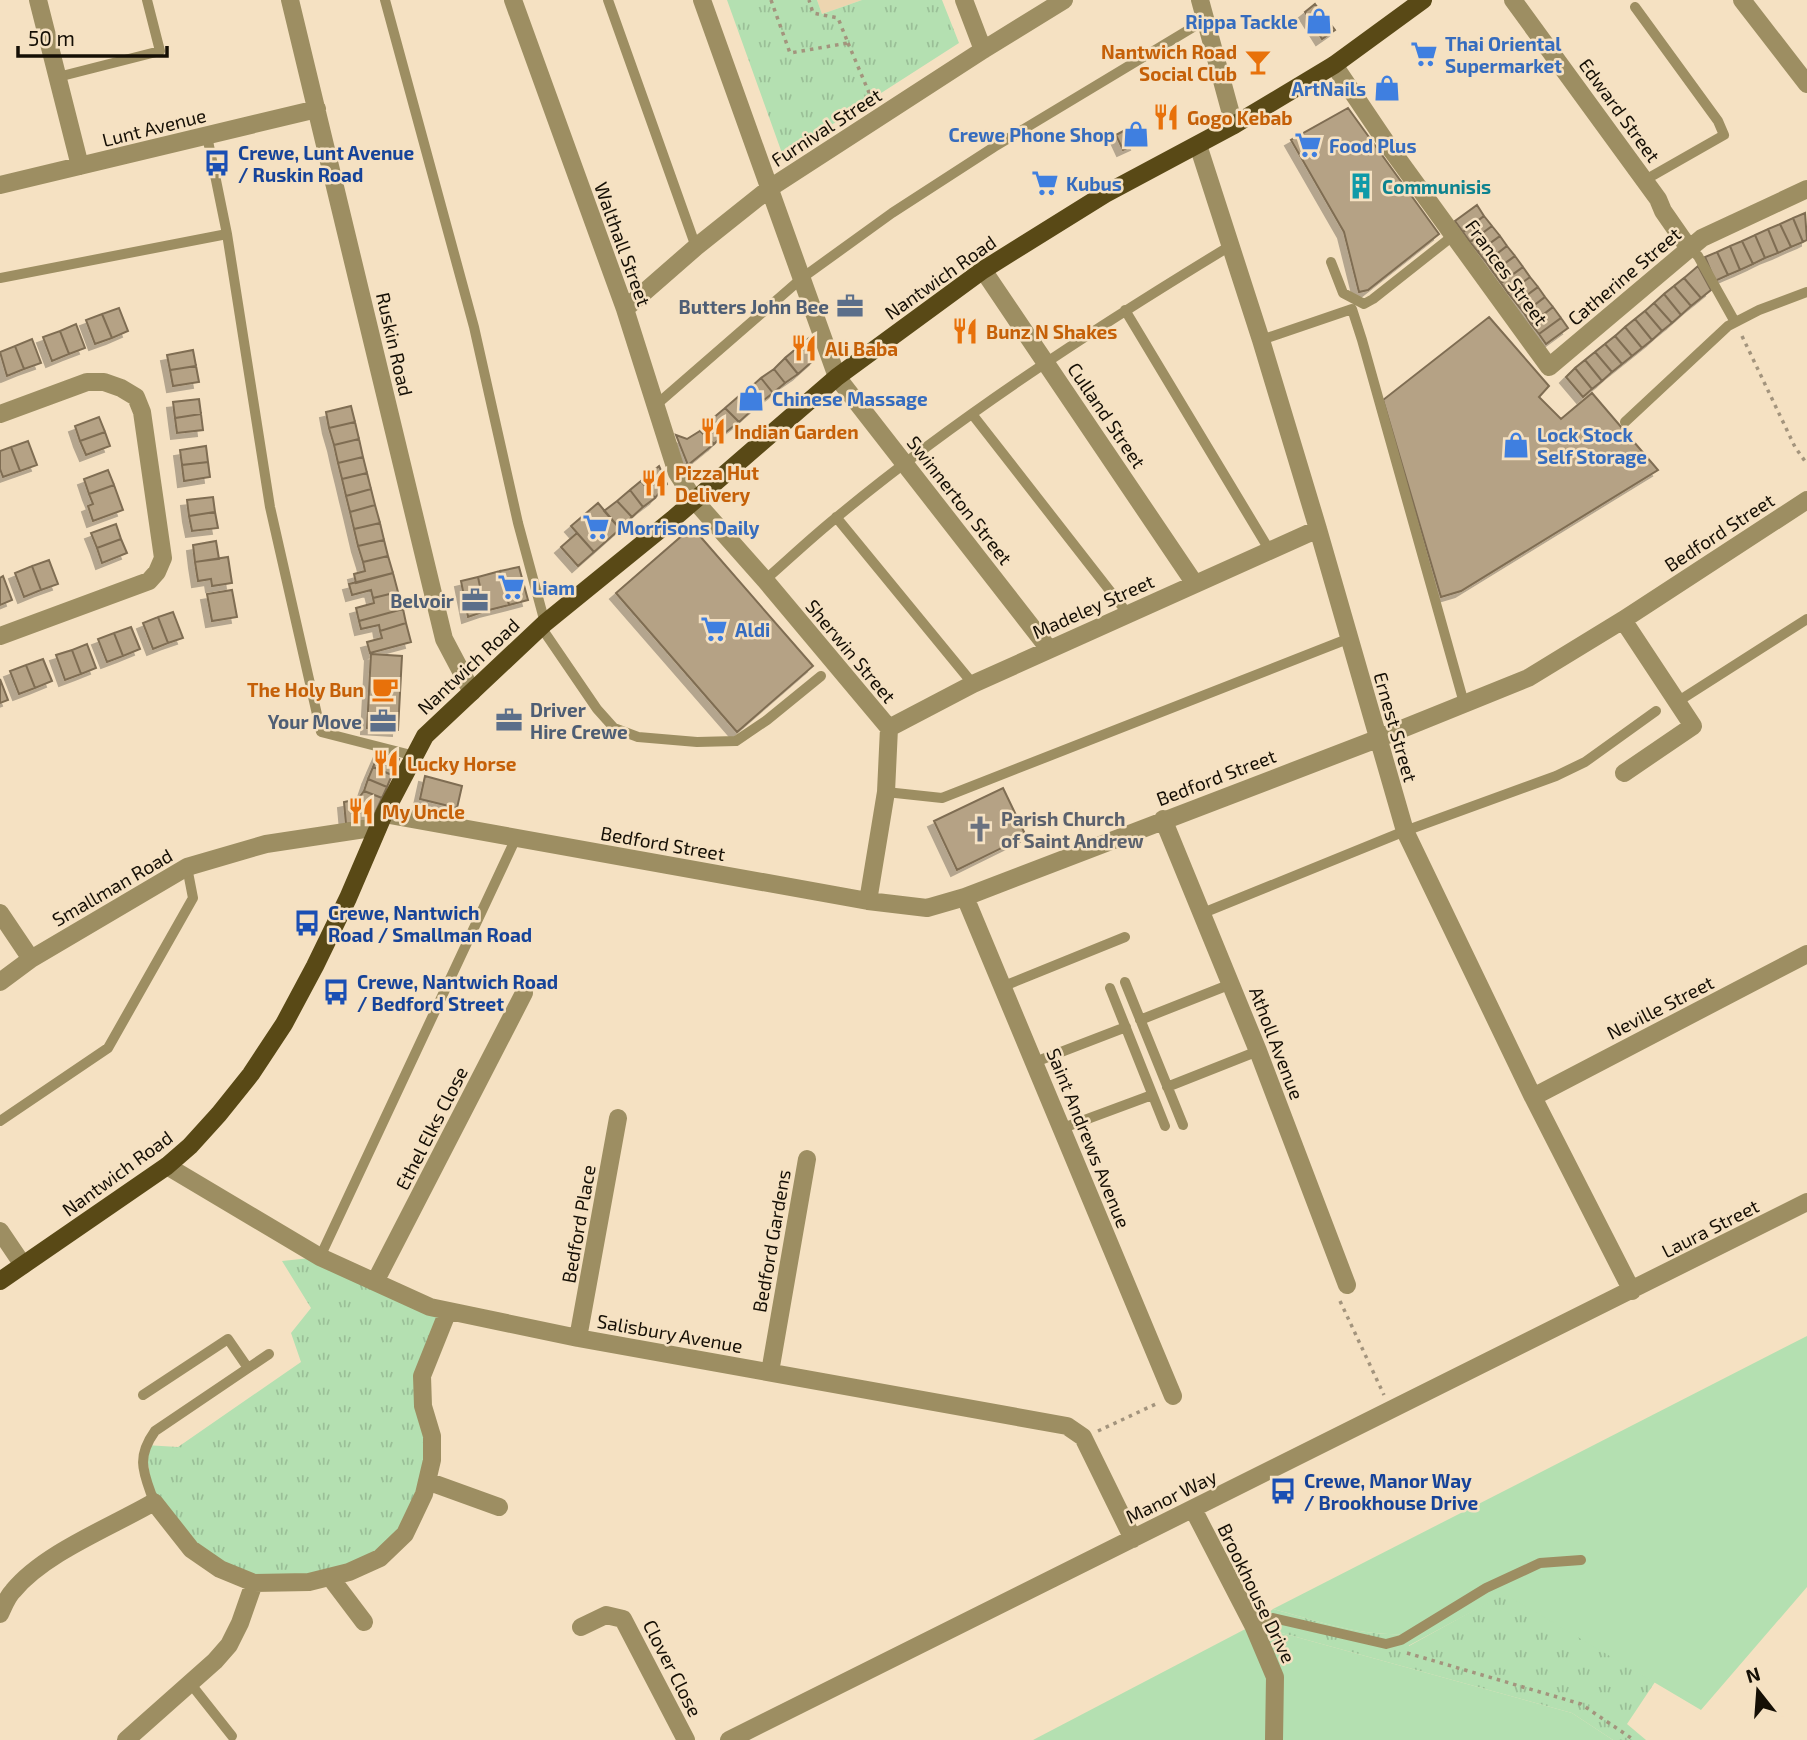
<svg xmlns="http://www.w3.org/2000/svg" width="1807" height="1740" font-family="'Exo 2',sans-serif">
<defs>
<pattern id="grass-tufts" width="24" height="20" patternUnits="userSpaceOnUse" patternTransform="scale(1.75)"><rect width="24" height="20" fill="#b4e0b1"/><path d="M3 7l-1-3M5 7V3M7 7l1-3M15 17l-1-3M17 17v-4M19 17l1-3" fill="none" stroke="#9abf97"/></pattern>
<filter id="shadow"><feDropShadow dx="-6" dy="6" stdDeviation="0" flood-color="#0004"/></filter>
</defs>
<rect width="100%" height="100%" fill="#f5e1c2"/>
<path fill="#edd5b0" d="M817,0H862L822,14Z"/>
<path fill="url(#grass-tufts)" d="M727,0H817L822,14L862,0H942L959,43L783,156Z
M320,1257L448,1311L422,1376L432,1436L405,1534L330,1577L254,1583L191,1549L154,1502L145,1445L178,1447L301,1362L291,1333L311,1308L282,1261Z
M1505,1593L1655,1682L1627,1724L1646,1740H1613L1572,1713L1253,1625L1273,1609C1314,1620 1360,1636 1403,1634L1409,1646Z"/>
<path fill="#b4e0b1" d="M1807,1336V1587L1701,1710L1505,1594L1408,1646L1403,1634C1359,1636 1314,1620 1273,1609Z
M1253,1625L1572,1713L1613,1740H1033Z"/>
<path fill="#b5a285" stroke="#7f6d52" stroke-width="2" filter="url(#shadow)" d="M1315,4L1335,30L1322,39L1305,12Z
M1348,108L1439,234L1368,290L1359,292L1344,232L1291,140Z
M1129,128L1136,144L1123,150L1116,135Z
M1477,205L1484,216L1463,232L1455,221Z
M1805,213L1807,240L1803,242L1793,218Z
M1484,216L1492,226L1470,242L1463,232Z
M1793,218L1803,242L1791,247L1780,224Z
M1780,224L1791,247L1778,253L1768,229Z
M1492,226L1500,236L1478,252L1470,242Z
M1768,229L1778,253L1765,258L1755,235Z
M1755,235L1765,258L1753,264L1742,241Z
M1500,236L1507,246L1486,262L1478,252Z
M1742,241L1753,264L1740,270L1730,246Z
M1507,246L1515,256L1493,272L1486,262Z
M1730,246L1740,270L1728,275L1717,252Z
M1717,252L1728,275L1715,281L1705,257Z
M1515,256L1523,267L1501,283L1493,272Z
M1698,266L1711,290L1701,298L1684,278Z
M1523,267L1530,277L1508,293L1501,283Z
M1530,277L1538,287L1516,303L1508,293Z
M1684,278L1701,298L1691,306L1674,286Z
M1674,286L1691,306L1681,315L1664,294Z
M1538,287L1545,297L1524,313L1516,303Z
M1664,294L1681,315L1672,323L1654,303Z
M1545,297L1553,307L1531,324L1524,313Z
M1654,303L1672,323L1662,331L1645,311Z
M1553,307L1561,318L1539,334L1531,324Z
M119,308L128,331L112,338L102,314Z
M1645,311L1662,331L1652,340L1635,319Z
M102,314L112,338L95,344L86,320Z
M1489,317L1549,386L1539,397L1561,419L1592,393L1658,470L1461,591L1441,597L1383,400Z
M1561,318L1568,328L1546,344L1539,334Z
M1635,319L1652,340L1642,348L1625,327Z
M76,324L85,348L69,354L60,331Z
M1625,327L1642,348L1632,356L1615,336Z
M60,331L69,354L52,361L43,337Z
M1615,336L1632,356L1622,364L1605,344Z
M809,338L815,359L798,374L785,358Z
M32,339L41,363L24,369L15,346Z
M1605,344L1622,364L1612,372L1595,352Z
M15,346L24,369L7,376L0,352Z
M193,350L196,366L170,370L167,355Z
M1595,352L1612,372L1602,381L1585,360Z
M785,358L798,374L785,383L774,369Z
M1585,360L1602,381L1592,389L1575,368Z
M196,366L199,382L173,386L170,370Z
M1575,368L1592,389L1583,397L1566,377Z
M774,369L785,383L773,393L761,378Z
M761,378L773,393L764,400L752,386Z
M752,386L764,400L751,411L739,396Z
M739,396L751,411L739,422L725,408Z
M199,399L201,414L175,418L173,402Z
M351,406L355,422L329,428L326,412Z
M725,408L739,422L726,432L712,419Z
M201,414L203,430L177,433L175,418Z
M99,417L105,432L80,441L75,426Z
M712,419L726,432L714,444L700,431Z
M355,422L359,439L334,445L329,428Z
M700,431L714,444L688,465L676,435L687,439Z
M105,432L110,446L86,455L80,441Z
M359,439L363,457L338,463L334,445Z
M28,441L37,465L20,471L11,447Z
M206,446L208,462L182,465L180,450Z
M11,447L20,471L3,477L0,469V451Z
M363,457L367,473L342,479L338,463Z
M208,462L210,477L184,481L182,465Z
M659,466L667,484L655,498L641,481Z
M108,470L114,485L89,494L84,479Z
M367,473L371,489L346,496L342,479Z
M641,481L655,498L643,507L630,490Z
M114,485L123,510L93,521L88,506L93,504L89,494Z
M371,489L375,505L350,512L346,496Z
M630,490L643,507L632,517L617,501Z
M213,497L215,512L189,516L187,500Z
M617,501L632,517L620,529L604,511Z
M598,503L620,529L594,552L571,526Z
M375,505L380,523L354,529L350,512Z
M215,512L218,528L192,531L189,516Z
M380,523L384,540L358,546L354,529Z
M116,524L121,539L97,548L91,533Z
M692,527L813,666L737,732L616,593Z
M577,533L594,552L578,566L561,547Z
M121,539L127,553L102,563L97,548Z
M384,540L388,556L363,562L358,546Z
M216,541L219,559L195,562L193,545Z
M388,556L393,573L356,583L354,574L365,571L363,562Z
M228,557L232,583L212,586L211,579L198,581L195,562Z
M49,560L58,584L41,590L32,566Z
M32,566L41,590L24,597L15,573Z
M519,567L528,600L509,605L500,571Z
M500,571L509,605L485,611L478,577Z
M393,573L398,592L373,598L371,590L352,595L349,584Z
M3,576L12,600L0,605V578Z
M478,577L485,611L468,617L461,581Z
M232,590L237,617L212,621L207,594Z
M398,592L403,609L359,621L356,608L374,603L373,598Z
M403,609L406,623L380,631L379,625L361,629L359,621Z
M173,612L183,638L168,643L158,617Z
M158,617L168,643L153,649L143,623Z
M406,623L411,642L370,653L367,642L382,638L380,631Z
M131,627L140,649L123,656L114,633Z
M114,633L123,656L107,662L98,639Z
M87,644L96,668L81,674L72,650Z
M72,650L81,674L65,680L56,655Z
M371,654L402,656L398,730L367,728Z
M43,659L52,681L35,688L26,665Z
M26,665L35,688L19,694L10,671Z
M0,679L8,700L0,703Z
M380,751L399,759L392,775L373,767Z
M373,767L392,775L387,787L368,779Z
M425,776L462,786L457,808L420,799Z
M368,779L387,787L382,798L364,791Z
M1003,788L1026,836L957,870L934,821Z
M364,791L382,798L372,820L346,824L344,802L358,799Z"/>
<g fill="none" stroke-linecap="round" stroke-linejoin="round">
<path stroke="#a3947d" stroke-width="3.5" stroke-dasharray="3.5 5" stroke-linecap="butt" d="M771,0L790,53L848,43L838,18L813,13L809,0
M848,43L873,102
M1742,336L1795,447L1807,464
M1340,1301L1384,1395
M1098,1431L1158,1403
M1407,1653L1581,1704L1634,1740"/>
<path stroke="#9d8e62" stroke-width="10" d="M385,0L474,327L518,523L545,623
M608,0L696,247
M1635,7L1718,121L1724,135L1645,180
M58,77L160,51L147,0
M207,136L227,234
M1688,247L1698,256L1735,322
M1331,262L1343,293L1364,304L1373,299L1454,235
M0,278L227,234L270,507L321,732L415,756
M1125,310L1270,551
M1261,340L1352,309L1362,340L1464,703
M656,405L802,278L892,213L994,147L1205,20
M972,414L1128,614
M1625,422L1728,326L1759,310L1807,292
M836,517L973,684
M765,580C789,559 812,537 837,517C959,416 1095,328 1230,246
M541,627L597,709L614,728L638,737L697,742L736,741L767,720L821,676
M1677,702L1807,619
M886,792L942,798L1350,638
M1203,913L1405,831L1556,776L1585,762L1656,711
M1125,982L1183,1125
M1004,986L1125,937
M1110,988L1165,1126
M1140,1020L1231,984
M1035,1062L1126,1027
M1167,1087L1258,1051
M0,1121L108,1048L193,898L187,867
M1063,1128L1152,1095
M320,1257L516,838
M143,1395L228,1339L248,1368
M154,1502C144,1473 135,1459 155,1431L269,1354
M1253,1625L1273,1618L1386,1644L1401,1640L1486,1588L1540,1563L1581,1560
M190,1683L232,1736"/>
<path stroke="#9d8e62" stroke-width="18" d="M38,0L80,166
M290,0L444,639L472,692
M513,0L625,309L677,473L695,501L765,580L889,728L886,792L868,901
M702,0L837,377L1049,649
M964,0L983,50
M1200,0L1234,125
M1513,0L1658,199L1663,211L1688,247
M1742,0L1807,84
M1334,65L1390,148L1549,367L1702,238L1807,189
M1198,145L1261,340L1318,529L1405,831L1533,1097L1632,1291
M0,185L317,109
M983,270L1195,584
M625,309L696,247L770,188L983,50L1064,0
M0,414L87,382H104L121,388L136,397L142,412L163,558L157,572L149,581L0,636
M1623,620L1693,726L1624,773
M889,728L973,684L1318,529
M384,814L868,901L927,908L965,897L1377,739L1528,678L1623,620L1807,500
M1163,819L1258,1051L1347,1285
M965,897L1173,1396
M0,913L31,959
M0,982L31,959L187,867L266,844L378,827
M1533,1097L1807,954
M167,1166L320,1257L430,1307L578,1338L1067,1426L1083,1437L1133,1539
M0,1231L23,1265
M375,1282L524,993
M578,1338L618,1118
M770,1372L807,1159
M427,1481L499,1507
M1193,1509L1253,1625L1275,1677L1274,1740
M330,1577L364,1622
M0,1614C4,1606 7,1597 13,1591C44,1553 111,1527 154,1502L191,1549L220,1569L254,1583L309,1582L349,1572L380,1558L405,1534L424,1494L432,1460V1436L423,1406L422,1376L448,1311
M581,1627L606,1615L623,1619L686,1740
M126,1740L215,1661L229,1645L240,1623L254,1583
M729,1740L1807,1202"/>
<path stroke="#594916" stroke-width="18" d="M0,1281L167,1166L190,1146L219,1114L251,1074L284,1024L315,966L348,898L384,814L425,736L545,623L673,519L837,377L983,270L1105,194L1234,125L1334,65L1423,0"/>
</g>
<defs>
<g id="shop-bare" transform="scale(2.1)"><path d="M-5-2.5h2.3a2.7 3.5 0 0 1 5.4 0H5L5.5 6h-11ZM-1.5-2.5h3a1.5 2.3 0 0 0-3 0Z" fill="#3f7fe0" stroke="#f5e1c2" stroke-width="2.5" paint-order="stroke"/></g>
<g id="supermarket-bare" transform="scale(2.1)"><path d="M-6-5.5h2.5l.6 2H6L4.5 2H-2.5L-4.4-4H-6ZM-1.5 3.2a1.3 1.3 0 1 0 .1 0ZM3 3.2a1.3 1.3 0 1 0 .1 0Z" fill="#3f7fe0" stroke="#f5e1c2" stroke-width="2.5" paint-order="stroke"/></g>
<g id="bar-bare" transform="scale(2.1)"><path d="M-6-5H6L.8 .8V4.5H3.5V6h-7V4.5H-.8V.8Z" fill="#e8710a" stroke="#f5e1c2" stroke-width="2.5" paint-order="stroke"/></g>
<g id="restaurant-bare" transform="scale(2.1)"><path d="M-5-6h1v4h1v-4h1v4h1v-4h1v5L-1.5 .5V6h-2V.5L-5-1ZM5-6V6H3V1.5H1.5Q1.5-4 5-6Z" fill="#e8710a" stroke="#f5e1c2" stroke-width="2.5" paint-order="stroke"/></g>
<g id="bus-bare" transform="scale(2.1)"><path d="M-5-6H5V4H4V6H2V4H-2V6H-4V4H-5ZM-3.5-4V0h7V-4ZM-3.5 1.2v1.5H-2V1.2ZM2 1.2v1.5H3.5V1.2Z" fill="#1a4fb4" stroke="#f5e1c2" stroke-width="2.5" paint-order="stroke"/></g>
<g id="building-bare" transform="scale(2.1)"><path d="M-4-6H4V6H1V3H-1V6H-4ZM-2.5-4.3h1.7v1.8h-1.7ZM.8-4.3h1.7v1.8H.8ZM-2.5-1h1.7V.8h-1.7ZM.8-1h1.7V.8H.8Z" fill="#0f9aa8" stroke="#f5e1c2" stroke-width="2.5" paint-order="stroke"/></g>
<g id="office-bare" transform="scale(2.1)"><path d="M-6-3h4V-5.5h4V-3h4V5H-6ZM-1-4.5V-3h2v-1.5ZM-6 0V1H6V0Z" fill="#5c6f8a" stroke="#f5e1c2" stroke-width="2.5" paint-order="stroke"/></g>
<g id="cafe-bare" transform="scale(2.1)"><path d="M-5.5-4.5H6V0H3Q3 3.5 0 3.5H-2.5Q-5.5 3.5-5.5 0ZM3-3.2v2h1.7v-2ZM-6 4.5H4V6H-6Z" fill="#e8710a" stroke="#f5e1c2" stroke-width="2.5" paint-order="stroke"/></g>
<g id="church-bare" transform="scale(2.1)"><path d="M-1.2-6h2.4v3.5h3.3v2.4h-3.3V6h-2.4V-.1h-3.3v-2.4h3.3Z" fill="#6b7280" stroke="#f5e1c2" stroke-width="2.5" paint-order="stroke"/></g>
</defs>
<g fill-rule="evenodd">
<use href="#shop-bare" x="1319" y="21"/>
<use href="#supermarket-bare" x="1424" y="54"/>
<use href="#bar-bare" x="1258" y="62"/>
<use href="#shop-bare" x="1387" y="88"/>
<use href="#restaurant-bare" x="1166" y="117"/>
<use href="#shop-bare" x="1136" y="134"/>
<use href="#supermarket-bare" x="1308" y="145"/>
<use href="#bus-bare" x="217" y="163"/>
<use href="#supermarket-bare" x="1045" y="183"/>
<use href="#building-bare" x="1361" y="186"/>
<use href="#office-bare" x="850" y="306"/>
<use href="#restaurant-bare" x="965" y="331"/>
<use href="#restaurant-bare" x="804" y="348"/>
<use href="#shop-bare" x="751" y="398"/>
<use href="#restaurant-bare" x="713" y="431"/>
<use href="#shop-bare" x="1516" y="445"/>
<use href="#restaurant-bare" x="654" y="483"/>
<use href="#supermarket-bare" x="596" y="527"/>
<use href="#supermarket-bare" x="511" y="587"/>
<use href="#office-bare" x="475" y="600"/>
<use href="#supermarket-bare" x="714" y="629"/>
<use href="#cafe-bare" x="385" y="689"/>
<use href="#office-bare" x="509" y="720"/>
<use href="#office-bare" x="383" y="721"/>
<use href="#restaurant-bare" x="386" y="763"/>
<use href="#restaurant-bare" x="361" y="811"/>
<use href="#church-bare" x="980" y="829"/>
<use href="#bus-bare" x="307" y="923"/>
<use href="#bus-bare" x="336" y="992"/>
<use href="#bus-bare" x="1283" y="1491"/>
</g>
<g text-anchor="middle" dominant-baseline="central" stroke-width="5" stroke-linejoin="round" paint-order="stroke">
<g font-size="19" font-weight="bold" fill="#366cbe" stroke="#f5e1c2" text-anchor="start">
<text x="1298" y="21" text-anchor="end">Rippa Tackle</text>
<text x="1445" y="43">Thai Oriental<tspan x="1445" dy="22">Supermarket</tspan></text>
<text x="1366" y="88" text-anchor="end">ArtNails</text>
<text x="1115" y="134" text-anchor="end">Crewe Phone Shop</text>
<text x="1329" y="145">Food Plus</text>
<text x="1066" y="183">Kubus</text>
<text x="772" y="398">Chinese Massage</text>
<text x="1537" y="434">Lock Stock<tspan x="1537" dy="22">Self Storage</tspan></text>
<text x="617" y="527">Morrisons Daily</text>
<text x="532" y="587">Liam</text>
<text x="735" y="629">Aldi</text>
</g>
<g font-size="19" font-weight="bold" fill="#c56008" stroke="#f5e1c2" text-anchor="start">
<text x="1237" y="51" text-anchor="end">Nantwich Road<tspan x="1237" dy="22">Social Club</tspan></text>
<text x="1187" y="117">Gogo Kebab</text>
<text x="986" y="331">Bunz N Shakes</text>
<text x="825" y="348">Ali Baba</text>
<text x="734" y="431">Indian Garden</text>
<text x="675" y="472">Pizza Hut<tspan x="675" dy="22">Delivery</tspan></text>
<text x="364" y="689" text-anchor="end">The Holy Bun</text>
<text x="407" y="763">Lucky Horse</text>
<text x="382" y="811">My Uncle</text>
</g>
<g font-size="19" fill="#150f05" stroke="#f5e1c2">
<text transform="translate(1620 110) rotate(54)">Edward Street</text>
<text transform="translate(154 127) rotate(-14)">Lunt Avenue</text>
<text transform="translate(826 127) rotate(-33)">Furnival Street</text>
<text transform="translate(623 244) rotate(70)">Walthall Street</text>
<text transform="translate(1507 272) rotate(54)">Frances Street</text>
<text transform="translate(1624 276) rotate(-40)">Catherine Street</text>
<text transform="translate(940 277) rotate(-35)">Nantwich Road</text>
<text transform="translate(395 344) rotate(77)">Ruskin Road</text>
<text transform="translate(1107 415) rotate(56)">Culland Street</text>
<text transform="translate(960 500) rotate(52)">Swinnerton Street</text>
<text transform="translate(1719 532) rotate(-33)">Bedford Street</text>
<text transform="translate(1093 606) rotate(-24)">Madeley Street</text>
<text transform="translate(851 651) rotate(50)">Sherwin Street</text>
<text transform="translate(468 666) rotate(-43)">Nantwich Road</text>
<text transform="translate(1396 727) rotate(74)">Ernest Street</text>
<text transform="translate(1216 777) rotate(-21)">Bedford Street</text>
<text transform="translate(663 843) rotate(10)">Bedford Street</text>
<text transform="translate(112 887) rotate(-30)">Smallman Road</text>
<text transform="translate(1660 1007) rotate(-27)">Neville Street</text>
<text transform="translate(1277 1043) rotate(69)">Atholl Avenue</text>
<text transform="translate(431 1128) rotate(-63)">Ethel Elks Close</text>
<text transform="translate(1089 1138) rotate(68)">Saint Andrews Avenue</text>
<text transform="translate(117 1173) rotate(-36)">Nantwich Road</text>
<text transform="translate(578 1224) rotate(-80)">Bedford Place</text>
<text transform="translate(1710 1228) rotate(-27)">Laura Street</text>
<text transform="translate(771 1241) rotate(-80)">Bedford Gardens</text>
<text transform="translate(670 1333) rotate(10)">Salisbury Avenue</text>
<text transform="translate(1171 1496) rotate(-26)">Manor Way</text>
<text transform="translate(1257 1593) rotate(64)">Brookhouse Drive</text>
<text transform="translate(673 1668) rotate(63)">Clover Close</text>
</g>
<g font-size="19" font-weight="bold" fill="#164399" stroke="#f5e1c2" text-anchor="start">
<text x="238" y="152">Crewe, Lunt Avenue<tspan x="238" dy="22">/ Ruskin Road</tspan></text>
<text x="328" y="912">Crewe, Nantwich<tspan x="328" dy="22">Road / Smallman Road</tspan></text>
<text x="357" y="981">Crewe, Nantwich Road<tspan x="357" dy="22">/ Bedford Street</tspan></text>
<text x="1304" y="1480">Crewe, Manor Way<tspan x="1304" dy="22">/ Brookhouse Drive</tspan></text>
</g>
<g font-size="19" font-weight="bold" fill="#0d838f" stroke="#f5e1c2" text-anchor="start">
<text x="1382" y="186">Communisis</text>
</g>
<g font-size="19" font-weight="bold" fill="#4e5e75" stroke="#f5e1c2" text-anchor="end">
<text x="829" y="306">Butters John Bee</text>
<text x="454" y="600">Belvoir</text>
<text x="530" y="709" text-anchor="start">Driver<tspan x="530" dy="22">Hire Crewe</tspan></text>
<text x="362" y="721">Your Move</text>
</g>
<g font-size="19" font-weight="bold" fill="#5b616d" stroke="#f5e1c2" text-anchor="start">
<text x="1001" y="818">Parish Church<tspan x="1001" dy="22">of Saint Andrew</tspan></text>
</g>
</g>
<g transform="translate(1758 1691) rotate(343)" stroke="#f5e1c2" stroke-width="5" paint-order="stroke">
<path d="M0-5L12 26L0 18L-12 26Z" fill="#150f05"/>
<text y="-10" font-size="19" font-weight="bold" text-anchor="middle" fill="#150f05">N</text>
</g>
<path d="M18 46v10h149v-10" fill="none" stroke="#150f05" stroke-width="3.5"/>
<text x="28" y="46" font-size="21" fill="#150f05" stroke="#f5e1c2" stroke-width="5" paint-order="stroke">50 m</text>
</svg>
